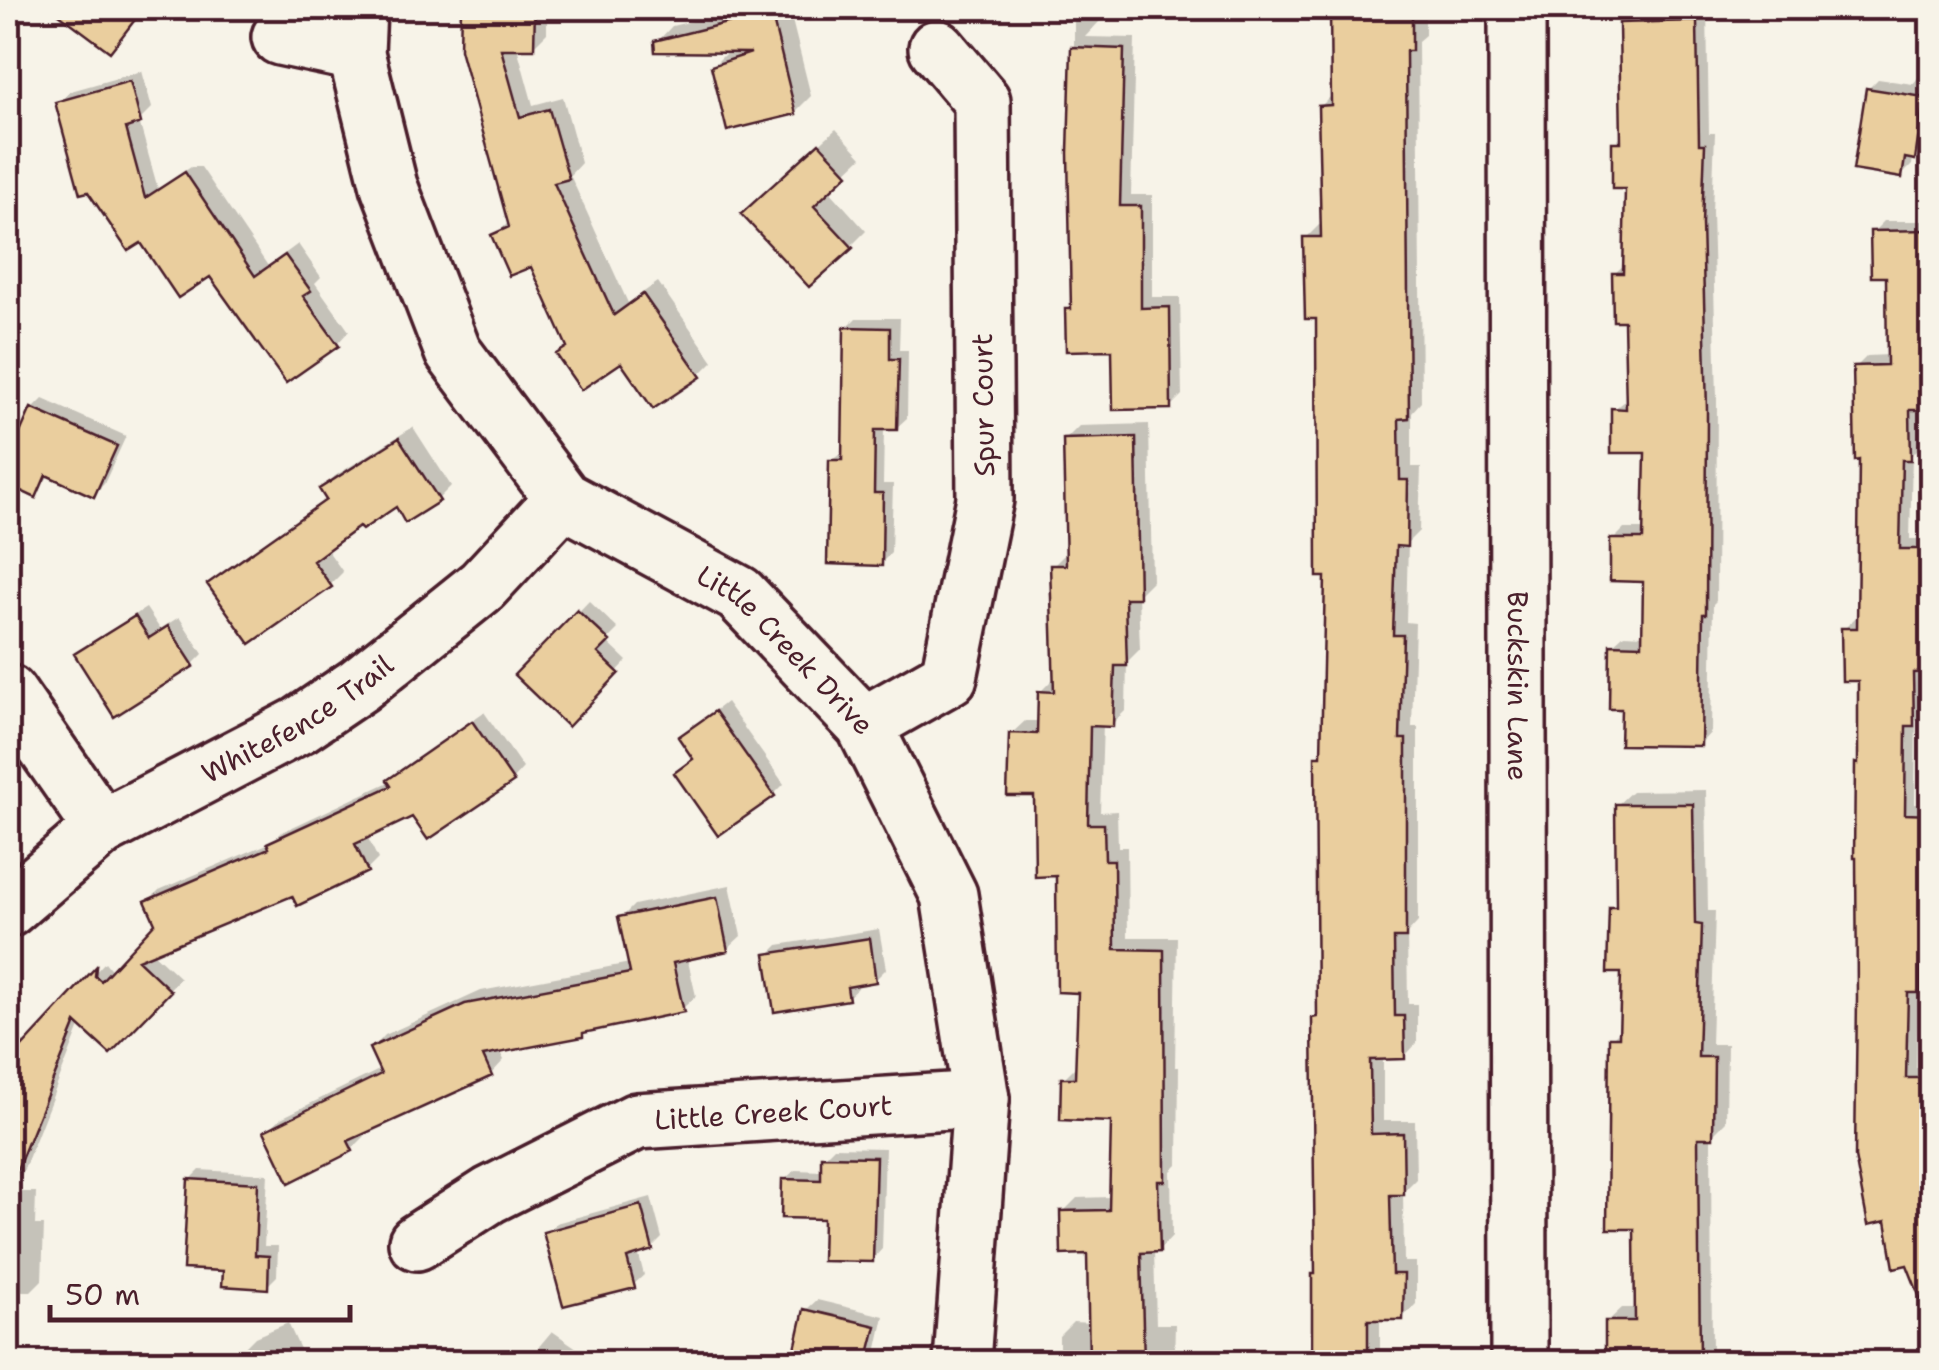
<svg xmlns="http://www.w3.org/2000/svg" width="1939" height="1370" font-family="'Shantell Sans',sans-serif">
<rect width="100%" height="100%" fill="#f7f3e8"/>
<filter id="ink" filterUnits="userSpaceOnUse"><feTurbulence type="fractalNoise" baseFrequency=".01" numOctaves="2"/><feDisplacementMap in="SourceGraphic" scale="20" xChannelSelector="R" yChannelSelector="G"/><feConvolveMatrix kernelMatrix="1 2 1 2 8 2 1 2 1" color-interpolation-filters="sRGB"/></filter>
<g filter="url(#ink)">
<path fill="#0003" d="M55,8H145L110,49Z
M463,8H547V33L533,47H517L533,105L563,97L581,163L570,175L628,303L658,282L713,361L699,375L569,345L532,263L494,236L510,221L462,49Z
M747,8H789L811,96L795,112L713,66L729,50L657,42L672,26Z
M1074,8H1112L1085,37L1135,38L1131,195H1152V297H1180L1182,395L1170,407L1115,348L1068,310L1074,305Z
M1332,8H1425V35L1418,41L1421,402L1412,412V467H1421L1419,531L1408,542L1406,622L1415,623L1412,727H1418V922L1407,934L1408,1004H1417V1043L1404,1057H1383V1121H1415L1416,1179L1403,1192L1404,1262H1416V1304L1402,1318H1380V1362H1314L1315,1275L1318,1272L1315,1019L1320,1014L1317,757L1324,751L1327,575L1319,317L1306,238L1319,225H1324L1321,106L1333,94Z
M1652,8H1707L1709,133H1715L1712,212L1717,398L1716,601L1713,604L1711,732L1700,744L1623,706L1612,645L1624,634L1644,635L1645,579L1613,540L1624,529H1646L1647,451L1614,409L1628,398L1627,319L1614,274L1626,263L1628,187L1615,143L1623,135L1621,24L1633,12H1652Z
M1921,8H1932V25Z
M1924,70L1932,72V124H1928L1925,147L1913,157L1912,165L1902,175L1868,89L1878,79L1913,84Z
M142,71L152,108L139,121L158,189L191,167H201L268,266L298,244L321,277L315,283L349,331L337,344L210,274L58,103L71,91Z
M836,129L862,157L828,189L866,231L851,246L760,198Z
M1884,221H1932V408H1920L1921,446L1912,455L1910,539H1932V669L1923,670L1924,713L1916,721L1915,804L1932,805L1931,979L1918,990L1916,1068H1932V1320L1908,1262L1857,764L1861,761L1860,679L1844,629L1855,618H1859L1862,458L1856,367L1867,356L1889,355L1888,274L1873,232Z
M856,318H900L899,350H908L907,418L896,428H884L883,484H893L891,553L881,563L831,461L844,451L846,328Z
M43,399L126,436L104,484L94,494L50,474L35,495L8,482V466L33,409Z
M1149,424L1152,581L1138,595L1140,649L1127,662L1126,710L1112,724H1103L1100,812L1117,811L1118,847H1127L1128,937H1177L1175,1067H1179L1178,1164L1171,1171L1172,1236L1159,1250H1154L1156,1324H1175L1174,1362H1059V1336L1073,1322L1091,1323L1090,1252L1063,1212L1077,1198L1111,1197L1113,1119L1063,1079L1078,1064L1080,990L1058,874L1036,793L1011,734L1025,721H1039L1040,692L1054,678L1053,566L1068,551L1065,440L1079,426Z
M413,427L451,486L438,499L397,504L360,524L326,548L343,572L330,585L211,584L224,571L328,497L322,489L335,476Z
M589,601L618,629L606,641L627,661L568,723L518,675Z
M146,608L160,629L179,617L203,654L192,665L78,654L88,644Z
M726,702L784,784L774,794L677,773L695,757L681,737Z
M484,712L523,768L512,780L413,813L367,836L378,859L367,870L294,892L152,952L180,978L110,1051L81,1024L15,1192H36L35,1225H44L42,1280L31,1291H8V1047L15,1039L28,1044L105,962L113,972L158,924L148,901L159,890L272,842L282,832L391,781L401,769Z
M1706,790L1708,911H1715L1711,1044H1727L1726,1121L1711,1136L1712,1362H1640L1607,1322L1622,1308H1637L1636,1226L1612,1038L1622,1028L1623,971L1612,908L1619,901L1617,805L1632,791Z
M730,885L741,936L727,949L687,957L696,996L682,1009L587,1030L582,1035L499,1050L504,1060L491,1074L363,1132L365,1136L352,1149L267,1131L281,1118L381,1069L372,1049L385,1035L481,991L630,963L621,918L634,905Z
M879,929L886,969L875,980L857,983L858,988L847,998L768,955L778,945Z
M834,1147L885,1148L882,1249L872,1260L784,1180L795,1170L823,1171L824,1157Z
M200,1170L268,1174L264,1246H278L277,1276L267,1286L226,1269L190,1180Z
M651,1197L662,1238L652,1248L638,1252L644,1275L633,1285L546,1233L556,1223Z
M817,1300L884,1316L874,1362H795L806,1310Z
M288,1323L306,1362H230L242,1357L240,1352L255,1337Z
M552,1331L584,1353L578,1362H526Z"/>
<path fill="#eace9e" stroke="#4a1f2b" stroke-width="2.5" d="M51,8H144L110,52Z
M461,8H535L534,49H501L520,117L549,109L569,179L554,183L614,315L643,294L701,377L653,409L621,363L581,390L556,354L567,347L531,267L509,276L491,235L509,227L460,49Z
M746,8H770L796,114L727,131L711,66L751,53L655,52L654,41L747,18Z
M1330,8H1412V51H1406L1409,418L1399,419L1400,480H1408L1407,547L1396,546L1393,635H1403L1400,739H1406V938H1394L1395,1016H1404L1405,1059L1370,1060L1371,1134L1403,1133L1404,1195H1390L1392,1274H1404L1403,1320H1368V1359H1312V1274H1315L1312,1018L1317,1017L1315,756H1321L1325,577H1317L1316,319H1305L1303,237H1321L1318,106L1331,105Z
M1697,21L1699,144H1705L1702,224L1707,410L1706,614H1703L1701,746L1620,745L1621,709H1609L1610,644L1642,645L1643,582L1610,581V539H1643L1645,453H1611V408L1626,409L1624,321H1613L1612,273H1623L1625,189H1612V142H1621L1619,23Z
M1071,47L1124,49L1120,206H1141V308L1170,307L1171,409L1113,410L1112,350L1066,351L1065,309H1071L1068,153Z
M130,81L141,123L126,128L145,198L185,172L255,276L285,255L311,291L303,296L339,346L286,383L210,277L178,298L141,243L128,251L88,192L80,194L55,102Z
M1866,88L1924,97L1915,160L1905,158L1902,178L1853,170Z
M819,143L848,174L814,206L853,248L809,287L741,214Z
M1932,230V410H1910L1911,460H1902L1900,549H1926L1924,627H1932V672L1913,673L1914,726H1906L1905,814L1932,815V933H1920L1921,993H1908L1906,1078H1932L1930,1323L1907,1265L1894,1268L1886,1221L1868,1225L1855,1157L1857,997L1856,858H1854L1855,763L1858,764V681H1842L1841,628H1857L1859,460L1855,461L1853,366L1887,365L1886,277H1871L1870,231Z
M844,327L890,328V359H899L897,430H875L874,493H883L882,566L827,564L829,460H842Z
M31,408L117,446L94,497L46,475L36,498L8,485V460Z
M1136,437L1139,598H1125L1127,666H1115L1113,727L1090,726L1088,824H1104L1105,860H1114L1115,949L1164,950L1165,1181H1158L1160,1252L1141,1253L1144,1362H1089L1087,1254L1061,1255L1060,1211L1109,1210L1111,1122L1060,1120L1061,1078H1075L1078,993L1057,992L1056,876L1035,877L1034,796H1007L1009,733L1037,734L1038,691L1054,692L1050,565H1066L1063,439Z
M399,438L440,501L405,523L396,507L362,530L359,527L313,561L332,587L250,644L207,584L326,500L319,489Z
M577,610L610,641L598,653L619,673L568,727L514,675Z
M135,616L149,638L168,626L194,666L114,717L74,654Z
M715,711L775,796L718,836L674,773L693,759L678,737Z
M472,721L514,782L428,840L412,817L355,844L368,872L297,906L292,896L138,960L171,991L110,1054L76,1023L8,1192V1062L96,967L95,976L101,981L155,923L145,901L269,848L267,843L391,786L387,780Z
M1615,804H1693L1695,924L1702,925L1698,1057H1714L1713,1138H1698L1700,1362H1605V1321H1635L1634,1229H1607L1609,1037H1619L1621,973H1607L1609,907H1616Z
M717,897L728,951L673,963L684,1012L583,1033V1037L483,1056L492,1076L348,1141L353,1151L289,1183L264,1131L381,1074L369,1048L465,1004L630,973L618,917Z
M870,938L876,982L847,987L849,1000L774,1012L765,954Z
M821,1156L876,1157L873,1262L822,1261L823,1219L781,1218L782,1179L821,1180Z
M188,1179L258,1183L255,1255L269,1256L268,1289L222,1286L223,1271L183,1269Z
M641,1205L653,1250L627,1258L635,1288L563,1306L543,1232Z
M804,1309L876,1326L867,1362H792Z"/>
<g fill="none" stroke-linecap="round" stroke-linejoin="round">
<g stroke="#4a1f2b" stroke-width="62">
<g id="minor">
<path id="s1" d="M358,8L356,53L389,186L453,352L563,499L739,594L864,725L949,895L981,1099L962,1362"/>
<path id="s2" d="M1517,8L1519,1362"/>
<path d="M280,37L356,53"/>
<path d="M8,693L102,828"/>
<path d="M864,725L949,677L985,499L982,101L937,48"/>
<path id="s3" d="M8,909L102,828L300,725L359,685L482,586L563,499"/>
<path id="s4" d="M417,1242L490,1195L637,1121L981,1099"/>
</g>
</g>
<use href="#minor" stroke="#f7f3e8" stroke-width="55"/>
</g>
</g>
<g text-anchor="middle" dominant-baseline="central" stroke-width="8" stroke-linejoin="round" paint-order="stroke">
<g font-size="28" fill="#4a1f2b" stroke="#f7f3e8">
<text transform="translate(983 405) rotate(-91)">Spur Court</text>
<text stroke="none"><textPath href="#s1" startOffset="815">Little Creek Drive</textPath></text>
<text stroke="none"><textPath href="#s2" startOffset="678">Buckskin Lane</textPath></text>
<text stroke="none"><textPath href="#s3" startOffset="348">Whitefence Trail</textPath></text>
<text stroke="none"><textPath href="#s4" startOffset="388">Little Creek Court</textPath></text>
</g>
</g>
<rect width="1939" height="1370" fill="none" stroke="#f7f3e8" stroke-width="40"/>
<rect x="20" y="20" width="1899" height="1330" fill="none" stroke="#4a1f2b" stroke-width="4" filter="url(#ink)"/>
<path d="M50 1305v15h300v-15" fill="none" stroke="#4a1f2b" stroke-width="5"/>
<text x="65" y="1305" font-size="30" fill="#4a1f2b" stroke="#f7f3e8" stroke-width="8" paint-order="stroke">50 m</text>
</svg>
